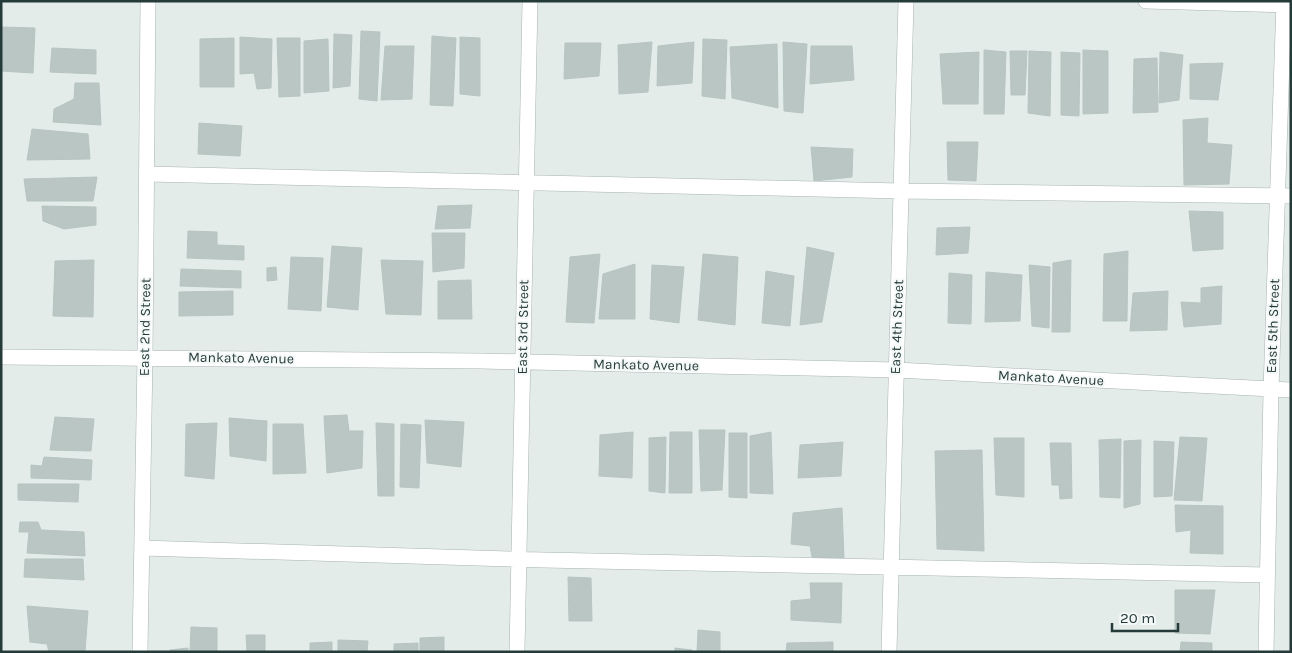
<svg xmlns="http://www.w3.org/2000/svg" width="1292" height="653" font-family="Karla,sans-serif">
<rect width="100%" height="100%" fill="#e4ecea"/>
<path fill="#b9c6c3" stroke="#b7c5c2" d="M2,27L35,28L33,73L1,71Z
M361,31L380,32L377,101L359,99Z
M334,34L352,35L350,86L333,88Z
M432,36L456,38L453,106L430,105Z
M240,37L272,39L271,88L257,89L254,73L240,74Z
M460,37L480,38V96L460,94Z
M234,38V87H200V39Z
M277,38H300V96L279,97Z
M328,39L329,91L304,93V41Z
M703,39L727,40L725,99L702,96Z
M652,42L648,92L619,94L618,45Z
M694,42L692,83L657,86L658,46Z
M783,42L807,44L803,113L784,111Z
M565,43H601L599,76L564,79Z
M777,44L778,108L732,98L730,47Z
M385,46H414L412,99L381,100Z
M811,46H852L854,80L810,84Z
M52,48L96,50V74L50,72Z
M984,50L1006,52L1004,114H984Z
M1083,50L1108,51V113L1083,114Z
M1010,51H1027L1025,95H1011Z
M1029,51L1051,52L1050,116L1028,113Z
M979,52L978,104H943L940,54Z
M1061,52L1080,53L1079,116L1061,115Z
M1160,52L1183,55L1179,100L1159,103Z
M1157,58L1158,112L1133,113L1134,59Z
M1223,63L1218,100L1190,99V64Z
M75,83H99L101,125L53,122L54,109L74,99Z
M1208,118L1207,143L1232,145L1229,184L1184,185L1183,120Z
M199,123L242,126L240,156L198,154Z
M32,129L88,134L90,159L27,160Z
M947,142H978L976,181L948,180Z
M811,147L853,149L852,177L814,181Z
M97,177L93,201H27L24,179Z
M472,205L470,228L435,229L438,206Z
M42,206L96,207V225L64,229L43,221Z
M1189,211L1223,212V249L1193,251Z
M970,227L968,253L936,255L937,228Z
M188,231L217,232V245L244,246V260L187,258Z
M432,233H465L464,268L433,272Z
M332,246L362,248L358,310L327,307Z
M807,247L834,253L822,322L800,325Z
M1128,251L1127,321H1103L1104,254Z
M600,254L594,323L566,322L570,257Z
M703,254L738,257L735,325L698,320Z
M291,257L323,258L321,311L288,309Z
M94,260L93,317L53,316L55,261Z
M381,260L423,261L421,315L386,314Z
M1071,260L1070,332H1052L1053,263Z
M635,264V319H599L603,274Z
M652,265L684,267L679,323L650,319Z
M1029,265L1050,267L1049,328L1032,326Z
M276,267L277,280L267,281V268Z
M181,269L241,271V288L180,286Z
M766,271L794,276L790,326L762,323Z
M986,272L1022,275L1020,321L985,322Z
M949,273L972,275L971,324L948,323Z
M471,280L472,319H438V281Z
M1222,286L1221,324L1184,327L1181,302L1201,303V288Z
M233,291V315L179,316V292Z
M1168,291L1167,330L1130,331L1133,293Z
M347,415L349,431H363L362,468L327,473L324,416Z
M55,417L94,419L91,451L50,450Z
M229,418L267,421L266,461L230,456Z
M425,420L464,422L461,467L427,463Z
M217,423L214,479L185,476L186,424Z
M376,423L394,424V496H378Z
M273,424H303L306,473L273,474Z
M401,424L421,425L419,488L400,487Z
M699,430H725L722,490L701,491Z
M633,432L632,478L599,476L600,435Z
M670,432H692V493H669Z
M771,432L773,494L750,493V436Z
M729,433H747V498L729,497Z
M666,437L665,493L649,491V438Z
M1180,437L1207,438L1202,501L1174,500Z
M994,438H1024V497L996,495Z
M1121,439L1120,498L1100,497L1099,440Z
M1141,440L1140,504L1124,508V441Z
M1154,441L1174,442L1172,496L1154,497Z
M843,442L841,476L798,478L800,445Z
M1050,443H1071L1072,498L1060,499L1059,485H1052Z
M982,450L984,551L937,549L935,451Z
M44,457L92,460L91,480L31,478V465L42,466Z
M18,484H79L78,502L18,500Z
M1175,505L1223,506V554L1190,553L1191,530L1176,532Z
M842,508L844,558L812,557L810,546L791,544L793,513Z
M20,522H38L41,530L84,532L85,556L27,553L29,532H19Z
M25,559H83L84,580L24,577Z
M568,577L591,578L592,621H569Z
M810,583H842L841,623L791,620V601L811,599Z
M1175,590H1215L1210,634L1175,633Z
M27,606L88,611L85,652H49L47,644L30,642Z
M191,627L217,628V652H190Z
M698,630L720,632V652H697Z
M246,635H265V652H247Z
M444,637V652H420V638Z
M338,640L368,641L367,652H338Z
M332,642V652H310V643Z
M833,642V652H786L787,643Z
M1181,642L1212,643V652H1180Z
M418,643V652H394V644Z
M188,648V652H169L170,650Z
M675,648L692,650V652H675Z"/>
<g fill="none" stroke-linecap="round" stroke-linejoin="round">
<g stroke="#a7b3b2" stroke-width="16">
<path id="minor" d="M1146,1L1291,5
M147,174L901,191L1291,196
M1,357L481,361L896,370L1291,390
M142,548L543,560L1267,575
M140,652L145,357L148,1
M517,652L530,1
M889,652L906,1
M1266,652L1271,390L1284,1"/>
</g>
<use href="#minor" stroke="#fff" stroke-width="15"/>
</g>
<g text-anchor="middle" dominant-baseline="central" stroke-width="4" stroke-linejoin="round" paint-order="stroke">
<g font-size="14" fill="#253b3a" stroke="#f4f8f7">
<text transform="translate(1273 326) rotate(-88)">East 5th Street</text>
<text transform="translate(145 327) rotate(-89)">East 2nd Street</text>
<text transform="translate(523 327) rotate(-89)">East 3rd Street</text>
<text transform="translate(897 327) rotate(-88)">East 4th Street</text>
<text transform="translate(241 358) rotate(1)">Mankato Avenue</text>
<text transform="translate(646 365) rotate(1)">Mankato Avenue</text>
<text transform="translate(1051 378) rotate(3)">Mankato Avenue</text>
</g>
</g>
<rect width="1292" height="653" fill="none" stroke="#253b3a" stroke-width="5"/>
<path d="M1112 623v8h66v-8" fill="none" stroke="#253b3a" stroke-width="2.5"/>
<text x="1120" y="623" font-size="15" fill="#253b3a" stroke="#f4f8f7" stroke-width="4" paint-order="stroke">20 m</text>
</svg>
